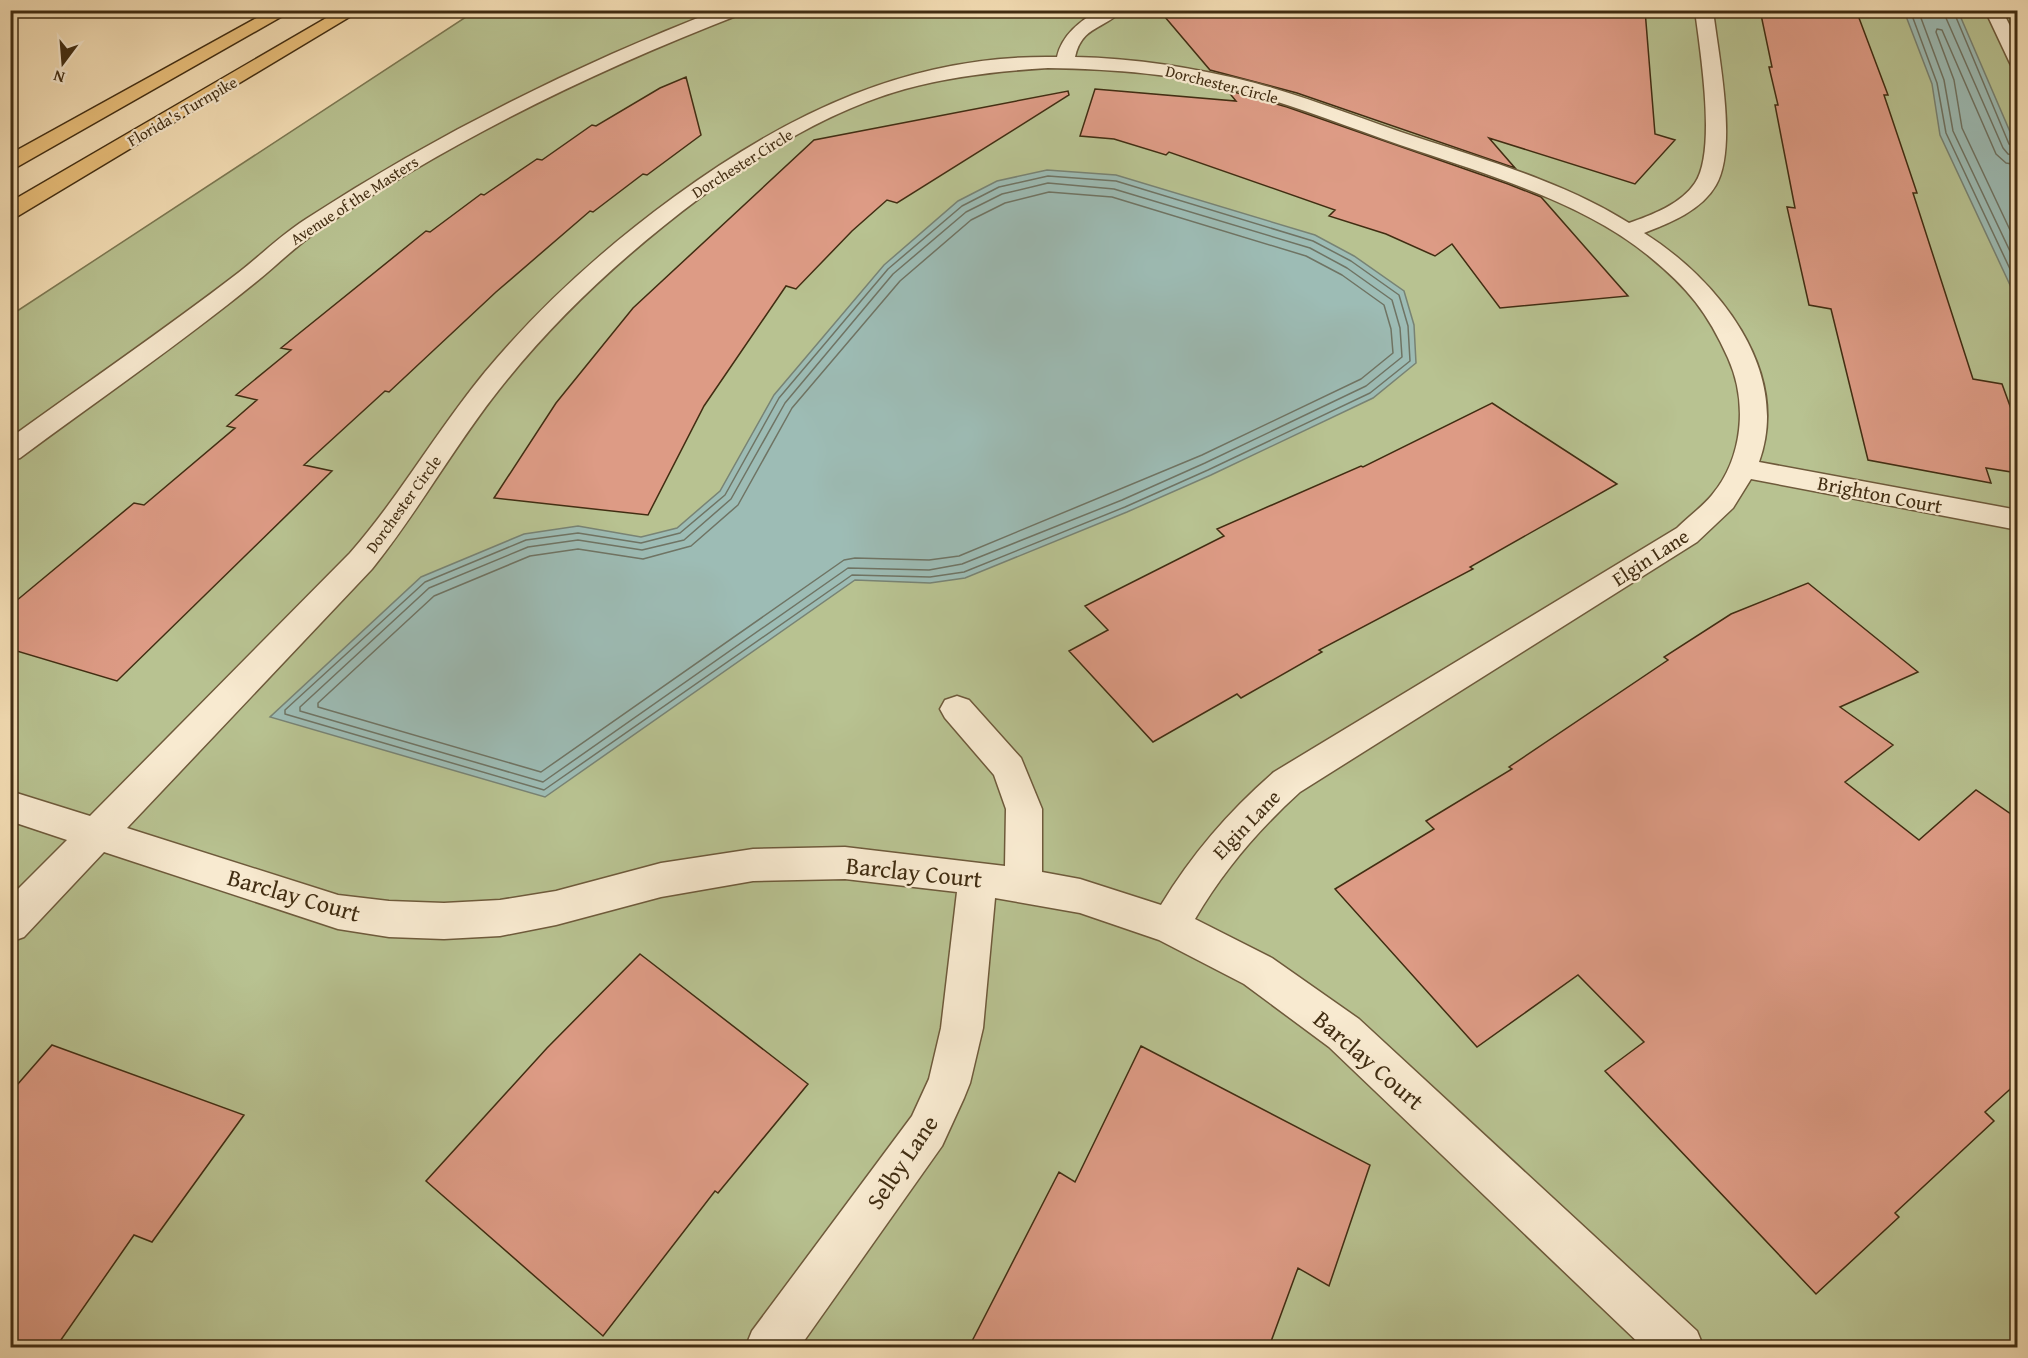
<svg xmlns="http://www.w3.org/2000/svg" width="2028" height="1358" font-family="'Gentium Book Plus',serif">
<rect width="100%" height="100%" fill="#f5dfb6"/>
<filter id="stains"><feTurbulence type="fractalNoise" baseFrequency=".00333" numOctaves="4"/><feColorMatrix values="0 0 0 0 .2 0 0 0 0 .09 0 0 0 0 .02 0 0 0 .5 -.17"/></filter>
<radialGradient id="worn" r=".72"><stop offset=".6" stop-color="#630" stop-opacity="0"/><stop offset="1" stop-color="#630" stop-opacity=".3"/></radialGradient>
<path fill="#b8c291" stroke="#7c7852" stroke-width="1.5" d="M475,11H2017V1347L11,1348V315Z"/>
<path fill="#9dbcb5" stroke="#788374" stroke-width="1.5" d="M1904,11H1958L2017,148V300L1940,135L1932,84Z
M1047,170L1116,175L1315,235L1354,256L1404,291L1414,325L1416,363L1373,398L1211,475L1127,512L965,578L930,583L855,580L545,797L270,717L421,577L524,534L578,526L641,537L677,528L720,491L774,395L884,265L958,201L997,181Z"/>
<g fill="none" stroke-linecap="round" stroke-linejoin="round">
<path stroke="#6f7464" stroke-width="1.5" d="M1910,10L1937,83L1946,133L2018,286
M1918,10L1944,80L1953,131L2018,268
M1945,10L1946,18L2003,148L2008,154L2018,156
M1953,10L2009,144L2018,149
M2018,165L2006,163L1996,154L1942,30L1937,29L1936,32L1954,80L1962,128L2018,247
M1048,176L1116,181L1313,241L1351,261L1399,295L1408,326L1410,361L1370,393L1208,470L1125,507L964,572L930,577L852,575L544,790L285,714V710L425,582L526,540L578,533L641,543L680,533L725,495L779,398L888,269L962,206L999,187Z
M1048,183L1114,189L1310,248L1347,268L1392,300L1400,328L1402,357L1366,386L1205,463L1122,500L962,564L929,570L848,568L543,782L300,711V707L429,588L528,547L578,540L642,550L684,540L731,499L785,403L893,274L966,212L1002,194Z
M1049,192L1112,197L1306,256L1342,275L1384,305L1391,329L1393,353L1361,379L1202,455L959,556L929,560L855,558L844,560L541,772L318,707V703L434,596L530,556L578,549L643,559L691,546L738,505L792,408L900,281L971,220L1005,203Z"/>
</g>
<path fill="#dd9b85" stroke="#412d12" stroke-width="1.5" d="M1159,10H1645L1655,134L1675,140L1635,184L1489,138L1515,168L1297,93L1210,70Z
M1760,10H1856L1888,95H1884L1917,193H1913L1973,379L2002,384L2018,428V473L1986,468L1991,483L1868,460L1831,309L1809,305L1787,207L1795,208L1775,105H1778L1769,67H1772Z
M686,77L701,135L647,175L643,174L593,212L590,211L496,292L389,392L385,391L304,465L332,471L117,681L10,649V606L134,503L144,505L235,428L227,426L257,400L236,395L291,350L281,348L426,231L430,232L481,194L484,195L537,159L542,160L592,125L596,126L660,88Z
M1095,89L1236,101L1227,90L1287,107L1508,184L1541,197L1628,296L1500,308L1452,244L1435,256L1386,234L1329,216L1335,210L1169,152L1166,155L1114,139L1080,136Z
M1068,91L1069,95L897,203L887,200L852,231L796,289L786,286L704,406L648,515L494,498L556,403L633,308L814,140Z
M1492,403L1617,484L1470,567L1473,569L1319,650L1322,652L1241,698L1237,694L1153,742L1069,651L1108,630L1085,606L1224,536L1217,529L1361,466L1363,467Z
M1808,583L1918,672L1840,707L1893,745L1845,782L1919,840L1976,790L2018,819V1082L1985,1112L1994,1121L1895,1213L1899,1217L1816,1294L1605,1071L1644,1042L1578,975L1477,1047L1335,889L1434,829L1426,821L1512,769L1509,767L1668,660L1664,657L1731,614Z
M640,954L808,1084L718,1193L715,1191L603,1336L426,1181L547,1048Z
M52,1045L244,1115L152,1242L134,1235L56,1347H10V1093Z
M1141,1046L1370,1165L1329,1286L1298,1268L1269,1347H969L1059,1172L1075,1182Z"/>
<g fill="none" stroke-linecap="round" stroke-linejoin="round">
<g stroke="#6e5a3b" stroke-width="3">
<path id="minor" d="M718,10H743L741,14C594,71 449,141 319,230C296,246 277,265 256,282C180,344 98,400 20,458L10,461V438C86,383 164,330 238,273C261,255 281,235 306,219C435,135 574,66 718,10Z
M1099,10H1122C1106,29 1082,25 1075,57C1136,58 1196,68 1255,83C1310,98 1364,120 1419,138C1489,161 1566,183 1629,223C1652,215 1681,204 1695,183C1717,151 1700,50 1695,10H1713C1718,54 1738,147 1716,185C1702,210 1670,223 1644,233C1717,279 1792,370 1759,462L2018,510V530L1751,479L1733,508L1697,542L1300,792C1258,830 1223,871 1195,919L1272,958L1359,1019L1697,1331L1704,1348H1644L1329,1047L1244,984L1159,940L1080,913L995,898L983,1028L970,1083L964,1098L942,1146L799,1348H745L752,1331L912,1116L929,1079L941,1028L957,892L845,879L753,881L661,897L556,925L500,936L444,939L389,937L338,929L104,852L24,937L10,942V897L67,840L10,821V791L90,816L350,553C400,496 437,430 485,372C541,305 603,249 674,197C789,113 910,54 1057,57C1062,35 1080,21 1099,10ZM1048,68C1114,69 1180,74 1244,92C1303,108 1360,132 1418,151C1495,177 1586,204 1650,257C1688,288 1708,313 1728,358C1748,402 1743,458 1712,495C1702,507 1688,517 1677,528L1274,772C1229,811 1192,854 1161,905L1080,879L1042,872V809L1021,758L969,700L957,696L945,700L940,709L945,718L994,775L1006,809L1005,866L845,847L753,849L661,863L556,891L500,900L444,903L389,901L338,895L127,828L372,569C418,512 453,448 498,391C557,316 625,254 701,197C763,152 830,110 905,89C952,76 1000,71 1048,68Z
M1985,10H2002L2018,42V66L2011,65L2009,61Z"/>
</g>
<g stroke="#412d12" stroke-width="3">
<path id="highway" d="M271,10H293L17,167L10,169V154Z
M340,10H361L18,216L10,217V202Z"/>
</g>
<use href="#minor" fill="#f8ead0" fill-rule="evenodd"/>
<use href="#highway" fill="#eac07b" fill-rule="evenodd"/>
</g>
<g text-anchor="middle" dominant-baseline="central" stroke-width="4.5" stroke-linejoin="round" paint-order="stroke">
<g font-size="16" fill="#412d12" stroke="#f8ead0">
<text transform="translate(1222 84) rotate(14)">Dorchester Circle</text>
<text transform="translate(182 111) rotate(-30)">Florida's Turnpike</text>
<text transform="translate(742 163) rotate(-32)">Dorchester Circle</text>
<text transform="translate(354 200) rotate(-33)">Avenue of the Masters</text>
<text transform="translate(403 504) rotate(-54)">Dorchester Circle</text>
</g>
<g font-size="20" fill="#412d12" stroke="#f8ead0">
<text transform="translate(1880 494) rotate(11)">Brighton Court</text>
<text transform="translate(1650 557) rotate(-33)">Elgin Lane</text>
<text transform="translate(1246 824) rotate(-46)">Elgin Lane</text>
</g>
<g font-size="24" fill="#412d12" stroke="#f8ead0">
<text transform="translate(914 872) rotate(6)">Barclay Court</text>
<text transform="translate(294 895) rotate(16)">Barclay Court</text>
<text transform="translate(1369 1060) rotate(41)">Barclay Court</text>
<text transform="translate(902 1162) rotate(-56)">Selby Lane</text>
</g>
</g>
<rect width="2028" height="1358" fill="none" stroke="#f5dfb6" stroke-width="36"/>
<rect x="12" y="12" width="2004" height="1334" fill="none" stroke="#412d12" stroke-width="3"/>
<rect x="18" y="18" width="1992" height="1322" fill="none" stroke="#412d12" stroke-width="1.5"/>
<g transform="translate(63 63) rotate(196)" stroke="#f8ead0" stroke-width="4.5" paint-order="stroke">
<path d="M0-4.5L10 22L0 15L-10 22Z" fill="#412d12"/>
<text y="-9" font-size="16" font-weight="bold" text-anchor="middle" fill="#412d12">N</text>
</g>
<rect width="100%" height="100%" filter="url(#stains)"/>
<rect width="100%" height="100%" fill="url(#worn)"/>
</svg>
